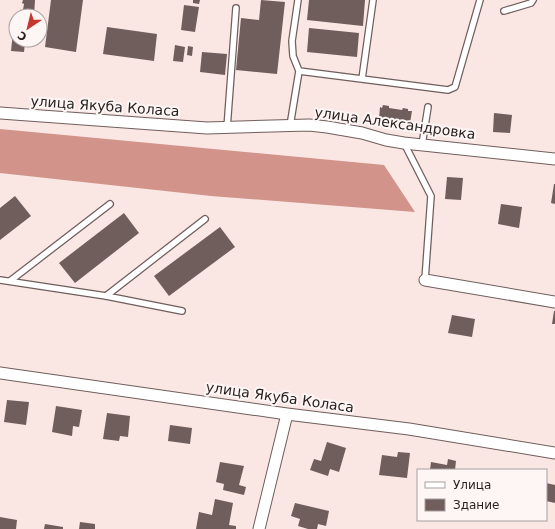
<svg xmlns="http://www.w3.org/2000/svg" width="555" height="529" font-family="'DejaVu Sans',sans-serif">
<rect width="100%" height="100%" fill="#fae6e3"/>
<path fill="#d1938a" d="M0,129L384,165L415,212L211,196L0,173Z"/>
<path fill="#6f5e5c" d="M23,0H35L34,16H22L24,4L22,3Z
M51,0H83L76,52L45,47Z
M193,0H200L199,4L193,3Z
M261,0L285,2L277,74L236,70L241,18L259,20Z
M309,0H365L363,26L307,20Z
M184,5L199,7L195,32L181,30Z
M107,27L157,34L154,61L103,54Z
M309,28L359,33L357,57L307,52Z
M13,32L16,33V40H21V41L25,42L24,52L11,51Z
M175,45L185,47L183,62L173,61Z
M188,46L193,47L192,56L187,55Z
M202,52L227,54L225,75L200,72Z
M383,105L389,106V108L402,110L403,108L408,109V111H412L410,123L379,119L380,107L382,108Z
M494,113L512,115L510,133L493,132Z
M447,177L463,178L461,200L445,199Z
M554,184H555V204L551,203Z
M15,196L31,216L0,240V208Z
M501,204L522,207L519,228L498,224Z
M124,213L139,233L75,283L59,263Z
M220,227L235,247L169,296L154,276Z
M554,311H555V324H552Z
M452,315L475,319L472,337L448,333Z
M7,400L29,402L26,425L4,422Z
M56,406L82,410L79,427L73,426L72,436L52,432Z
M107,413L130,416L128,437L120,436L119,441L103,439Z
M170,425L192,428L190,444L168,441Z
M327,442L346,448L339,472L330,469L328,476L310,470L314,459L321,461Z
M398,452L410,453L407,478L379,475L382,455L397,457Z
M448,459L456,461L455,470H430L431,462L447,465Z
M220,462L244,466L239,485L246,487L244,495L223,490L224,484L216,482Z
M546,483L555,485V503L546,501Z
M215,499L233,503L229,525L236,526V529H196L199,512L212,515Z
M295,503L329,511L326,526L318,524L317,529H308L298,526L300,519L291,516Z
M0,517L17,520L16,529H0Z
M80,522L95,524V529H79Z
M45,524L63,527V529H44Z"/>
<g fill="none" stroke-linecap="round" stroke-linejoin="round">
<g stroke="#6f5e5c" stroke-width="8">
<path id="service" d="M298,0L292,41L293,56L299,71L448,90L455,87L480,0
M504,11L531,3L533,0
M362,79L373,0
M290,126L299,71
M227,128L236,8
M404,143L431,196L425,280
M422,145L428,107
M0,280L106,296L182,311
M10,281L110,204
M106,296L205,219"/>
</g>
<g stroke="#6f5e5c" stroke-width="13">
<path id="minor" d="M0,113L207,128L309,125L327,127L362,133L386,140L404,143L555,159
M425,280L555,302
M0,373L287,414L409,429L555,453
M259,529L287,414"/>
</g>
<use href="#service" stroke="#fff" stroke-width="5.5"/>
<use href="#minor" stroke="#fff" stroke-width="11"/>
</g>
<g text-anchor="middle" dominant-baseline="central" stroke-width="4" stroke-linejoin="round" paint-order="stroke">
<g font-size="14" fill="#261f1e" stroke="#fef6f5">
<text transform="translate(105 106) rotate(4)">улица Якуба Коласа</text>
<text transform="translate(395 123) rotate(8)">улица Александровка</text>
<text transform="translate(280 397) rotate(8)">улица Якуба Коласа</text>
</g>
</g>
<rect x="417" y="469" width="130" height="52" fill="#fef6f5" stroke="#a8a09f"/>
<rect x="425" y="482" width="20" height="6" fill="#ffffff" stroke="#a8a09f"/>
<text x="453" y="489" font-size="12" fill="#261f1e">Улица</text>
<rect x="425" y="499" width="20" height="12" fill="#6f5e5c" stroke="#a8a09f"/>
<text x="453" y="509" font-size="12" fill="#261f1e">Здание</text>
<g transform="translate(28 28) rotate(215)"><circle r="19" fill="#fef6f5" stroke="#a8a09f"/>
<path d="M0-3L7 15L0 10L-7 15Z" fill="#c4362e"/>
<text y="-6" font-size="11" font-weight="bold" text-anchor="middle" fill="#261f1e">С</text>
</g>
</svg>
